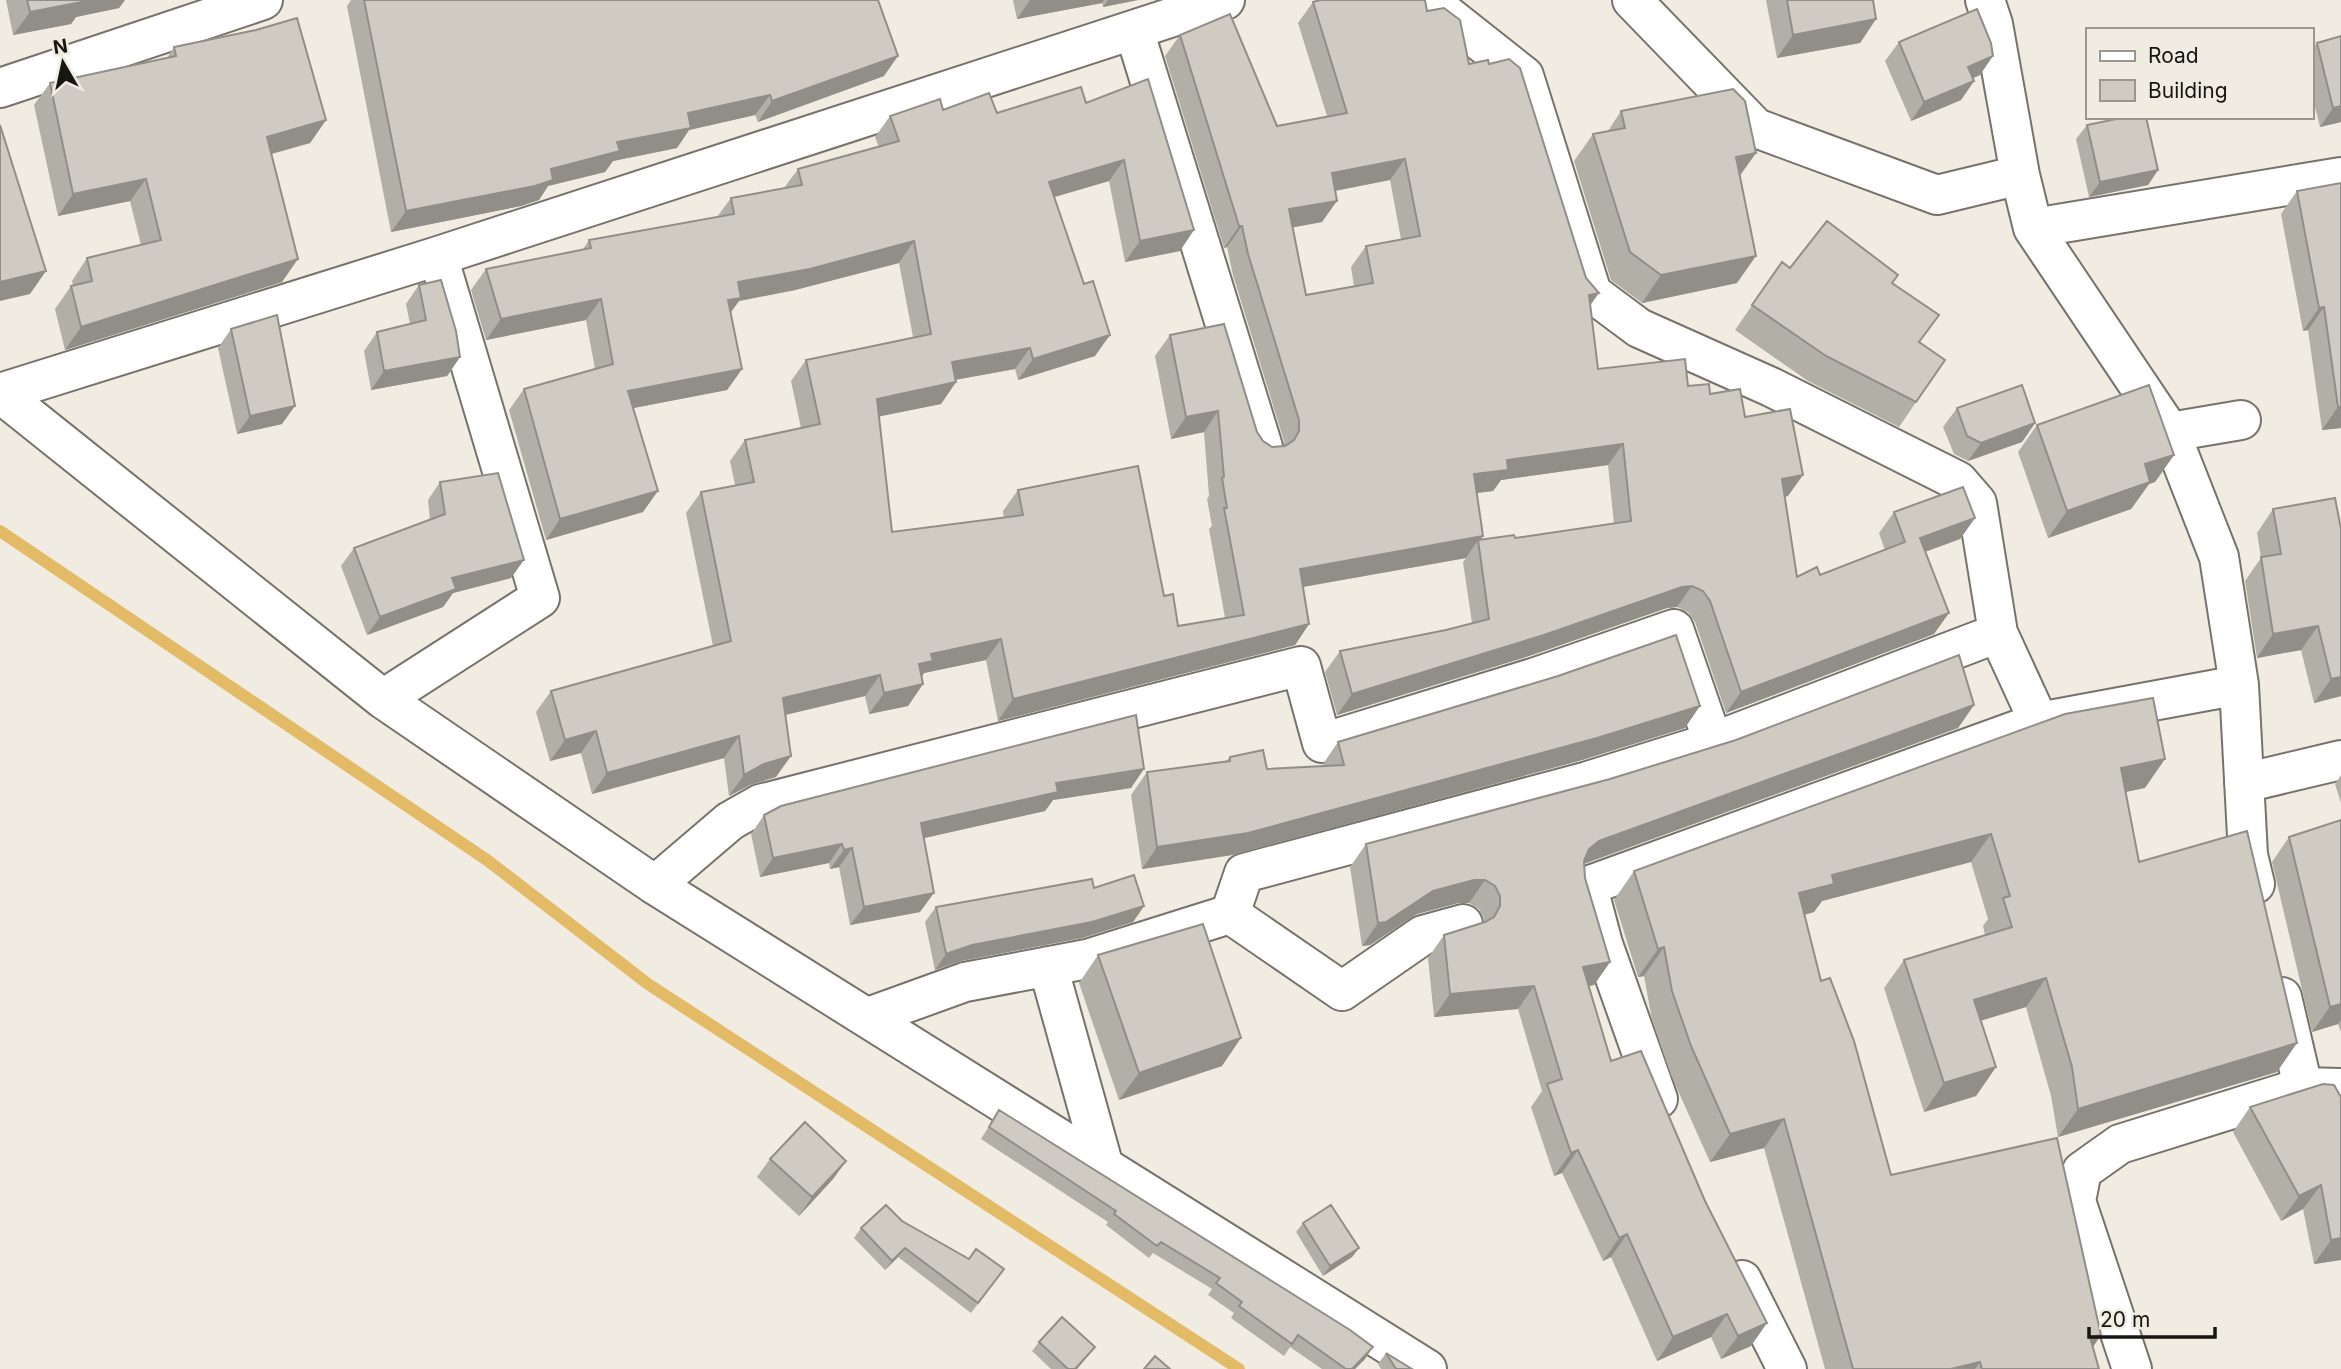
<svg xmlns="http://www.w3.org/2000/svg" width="2341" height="1369" font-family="Inter,sans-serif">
<rect width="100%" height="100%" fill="#f1ece2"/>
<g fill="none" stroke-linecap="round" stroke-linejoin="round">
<path stroke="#e3bb66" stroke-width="12" d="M0,531L487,860L648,984L1239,1369"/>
<g stroke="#77736b" stroke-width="42">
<path id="street" d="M1428,0L1524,76L1592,293L1639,328L1771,387L1958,481L1977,503L1998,633L2039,722
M1632,0L1756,128L1937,195L2020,175
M1985,0L1993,24L2020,175L2033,228L2170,432L2219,557L2239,685L2248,855L2255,884
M1134,30L1263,447
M0,88L263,0
M2033,228L2341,177
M0,393L438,256L1225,0
M1,394L383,699L655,885L1427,1369
M2170,432L2241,420
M383,699L540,598L438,256
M2244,783L2341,760
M655,885L730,821L760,804L1301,666L1322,743L1536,677L1674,629L1713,742
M1230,914L1342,991L1423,935L1463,924
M1048,966L1104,1167
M2282,997L2303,1087
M868,1017L965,982L1087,959L1230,914L1244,873L1588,781L1713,742L1998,633
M1658,1099L1603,944L1590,895V885L2039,722L2239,685
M1742,1280L1787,1369
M2132,1369L2076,1201L2082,1171L2120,1144L2303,1087L2341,1088"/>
</g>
<use href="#street" stroke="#fff" stroke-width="38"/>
</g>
<path fill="#b2afa7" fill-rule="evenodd" d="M6,0H125L119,8L76,17L71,24L13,35Z
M351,0H878L884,76L758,122L755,115L689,130L677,148L613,161L605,172L548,186L539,200L521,206L391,232L347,6Z
M1013,0H1138L1103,7L1102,3L1017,19Z
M1766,0H1873L1876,19L1860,43L1777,58Z
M1313,2L1427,11L1469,64H1489L1590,306L1598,369L1688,386L1710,394L1745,417L1788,496L1785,497L1797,577L1820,575L1885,550L1879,533L1894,512L1975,518L1960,539L1925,552L1934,634L1726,713L1695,622L1688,612L1677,607L1667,608L1529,656L1337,715L1325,672L1340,651L1446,630L1472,623L1463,562L1466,558L1303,587L1309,624L1295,645L998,721L986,660L924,673L922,677L923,684L908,706L869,714L865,696L785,715L776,777L750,785L729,796L724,758L592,794L581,753L550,761L536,712L551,691L713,646L686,513L701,492L735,485L730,461L745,440L801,428L791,381L806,360L913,337L899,263L795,290L739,301L730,313L742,369L727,390L633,408L643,512L546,540L509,410L524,389L595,369L586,320L486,340L471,290L486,269L583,249L589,240L717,217L731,198L784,188L798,169L879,147L875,137L890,116L943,110L997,113L1086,103L1148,79L1180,251L1125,262L1109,181L1054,197L1095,356L1018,380L1015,369L955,380L956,382L941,404L879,416L892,532L1004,518L1003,511L1018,490L1164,596L1178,626L1225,618L1209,529L1212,526L1207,499L1209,496L1204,432L1171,439L1155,356L1170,335L1257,432L1263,441L1272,447L1284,446V441L1233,275L1227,247L1224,248L1165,56L1180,35L1277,126L1327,116L1298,23ZM1390,180L1401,239L1366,246L1351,267L1354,286L1306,295L1293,227L1322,222L1335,191ZM1608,465L1614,524L1515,538L1480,540L1483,536L1477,493L1493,491L1501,480Z
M2341,36V122L2320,127L2311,91V50L2317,43Z
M1899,42L1980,75L1973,78L1974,81L1961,100L1911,121L1885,61Z
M174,47L326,120L310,143L272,154L282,282L65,350L55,309L71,286H73L72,281L87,258L141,245L130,201L58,216L34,105L50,83L167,58Z
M1621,111L1756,153L1740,176L1737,283L1642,303L1611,280L1574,161L1593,134L1608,131Z
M2087,125L2158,170L2148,185L2089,197L2076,139Z
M2341,183V428L2322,430L2308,330L2303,331L2281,214L2297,191Z
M1782,262L1790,268L1892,283L1920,342L1945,360L1899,427L1808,381L1735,330Z
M419,285L460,357L447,376L371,390L364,351L377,332L410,324L406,304Z
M231,329L282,424L237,434L218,348Z
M1957,408L2035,423L2022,442L1968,461L1954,454L1943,427Z
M2037,425L2174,455L2155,482L2149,484L2131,509L2048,538L2018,452Z
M440,482L511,578L453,593L443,607L367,635L341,566L354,548L430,520L428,500Z
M2273,509L2341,529V696L2314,703L2301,650L2257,658L2245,581L2261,558L2257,533Z
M1974,705L1958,728L1584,864L1585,878L1610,962L1594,985L1589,986L1611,1061L1751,1346L1721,1359L1711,1337L1657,1361L1611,1257L1603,1261L1562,1173L1554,1176L1531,1107L1542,1091L1518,1009L1434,1017L1428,958L1444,935L1484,922V919L1479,909L1469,903H1458L1417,914L1370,945L1362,946L1350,867L1366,844Z
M1685,728L1582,760L1232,855L1142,869L1131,795L1147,772L1226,761L1230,757L1267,769L1323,767V764L1338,742Z
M2341,775V803L2335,784Z
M1131,788L1053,800L1045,811L923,838L920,912L850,925L839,867L830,869L829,863L760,877L751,834L764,815Z
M2145,788L2125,792L2139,862L2277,1072L2058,1137L2051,1096L2026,1007L1981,1020L1996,1067L1976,1096L1924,1112L1884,988L1904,960L1985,935L1983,926L1988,919L1971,862L1822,901L1814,912L1805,915L1821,981L1891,1175L2101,1335L2093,1347L2099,1369H1825L1764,1148L1710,1162L1671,1075L1652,1020L1644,976L1638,977L1614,900L1634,871Z
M2341,820V1032L2338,1024L2312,1032L2272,862L2289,837Z
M1094,888L1144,906L1133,922L1082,938L961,961L935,970L925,922L936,907Z
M1098,955L1222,1066L1119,1100L1079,983Z
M2341,1097V1260L2314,1264L2303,1209L2281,1221L2233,1132L2250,1107Z
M999,1110L1365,1359L1355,1369H1322L1290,1347L1284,1356L1231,1318L1234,1313L1208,1295L1212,1289L1153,1253L1149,1258L1106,1225L1108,1222L981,1139Z
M770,1159L846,1161L833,1179L799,1216L757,1177Z
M902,1221L969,1259L1004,1269L971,1313L898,1257L885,1270L854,1238L861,1228Z
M1303,1223L1359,1248L1352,1257L1323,1276L1296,1232Z
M1039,1342L1095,1347L1077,1369H1051L1032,1351Z
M1386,1353L1412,1369H1381L1378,1364Z"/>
<path fill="#918e88" d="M82,0H125L119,8L76,17L71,24L13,35L30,12Z
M1030,0H1104L1102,3L1017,19Z
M1108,0H1138L1103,7Z
M1876,19L1860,43L1777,58L1793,35Z
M898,56L884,76L758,122L772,101Z
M1993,56L1980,75L1955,86L1968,67Z
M1974,81L1961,100L1911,121L1924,102Z
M770,95L755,115L689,130L677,148L613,161L605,172L548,186L539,200L521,206L391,232L406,211L551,169L688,113Z
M2341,106V122L2320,127L2333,108Z
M326,120L310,143L252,159L267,137Z
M1756,153L1736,180V157Z
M1405,159L1390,180L1318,194L1332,173Z
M1124,160L1109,181L1034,203L1049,182Z
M2158,170L2148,185L2089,197L2100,182Z
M146,179L130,201L58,216L73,194Z
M1337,201L1322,222L1274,231L1289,209Z
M1239,226H1242L1227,247L1224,248Z
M1194,230L1180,251L1125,262L1140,241Z
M914,241L899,263L795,290L739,301L726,319L713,322L738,282Z
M1756,256L1737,283L1642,303L1661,275Z
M298,259L282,282L65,350L81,327Z
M46,271L30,294L0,301V282Z
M1599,293L1584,314L1589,295Z
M601,299L586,320L486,340L501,319Z
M2324,307L2308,330L2303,331L2319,308Z
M1110,335L1095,356L1018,380L1033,359Z
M1030,348L1015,369L937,383L952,362Z
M460,357L447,376L371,390L384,371Z
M742,369L727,390L613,412L628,391Z
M956,382L941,404L862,420L877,399Z
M295,406L282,424L237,434L250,416Z
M2338,407H2341V428L2322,430Z
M1218,411L1204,432L1171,439L1186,417Z
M2035,423L2022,442L1968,461L1981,443Z
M1623,444L1608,465L1501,480L1493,491L1459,495L1474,474L1507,460Z
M2174,455L2155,482L2149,484L2131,509L2048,538L2067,511L2145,464Z
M1803,475L1788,496L1767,500L1782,479Z
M658,491L643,512L546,540L560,519Z
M1975,518L1960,539L1905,559L1920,538Z
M1483,536L1479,543L1478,540L1466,558L1285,590L1300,569Z
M524,560L511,578L453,593L443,607L367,635L380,617L452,578Z
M1692,586L1677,607L1667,608L1529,656L1337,715L1352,694L1682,587Z
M1949,613L1934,634L1726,713L1741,692Z
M1309,624L1295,645L998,721L1013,699Z
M2318,626L2301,650L2257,658L2273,634Z
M1001,639L986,660L924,673L918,682L919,664L931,654Z
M880,675L865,696L768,719L783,698Z
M2341,677V696L2314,703L2331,679Z
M923,684L908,706L869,714L884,693Z
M1974,705L1958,728L1583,864L1589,849L1599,841Z
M1700,706L1685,728L1582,760L1232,855L1142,869L1157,847Z
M596,731L581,753L550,761L565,740Z
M739,736L724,758L592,794L607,773Z
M791,756L776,777L750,785L729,796L744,775L764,764Z
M2165,759L2145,788L2101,797L2121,768Z
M1144,769L1131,788L1053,800L1045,811L907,842L921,823L1056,783Z
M1991,834L1971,862L1822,901L1814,912L1779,921L1799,893L1832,875Z
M842,844L829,863L760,877L773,858Z
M852,848L839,867L830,869L844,850Z
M1474,880H1485L1469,903H1458L1417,914L1370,945L1362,946L1378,923L1433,891Z
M934,893L920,912L850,925L864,907Z
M1144,906L1133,922L1082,938L961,961L935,970L946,954L972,945Z
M1664,947L1644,976L1638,977L1658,949Z
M1610,962L1594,985L1567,990L1583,967Z
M2046,978L2026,1007L1954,1029L1974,1000Z
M1534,986L1518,1009L1434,1017L1450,994Z
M2341,1004V1020L2338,1024L2312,1032L2330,1007Z
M1241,1038L1222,1066L1119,1100L1139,1073Z
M2297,1043L2277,1072L2058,1137L2078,1109Z
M1996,1067L1976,1096L1924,1112L1944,1083Z
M1784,1119L1764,1148L1710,1162L1730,1134Z
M1578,1150L1562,1173L1554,1176L1571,1153Z
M846,1161L833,1179L799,1216L812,1197Z
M2321,1185L2303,1209L2281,1221L2299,1196Z
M1627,1234L1611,1257L1603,1261L1619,1238Z
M2341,1238V1260L2314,1264L2331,1240Z
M905,1248L898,1257L885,1270L892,1261Z
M1359,1248L1352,1257L1323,1276L1330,1266Z
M1727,1314L1711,1337L1657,1361L1673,1337Z
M1767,1323L1751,1346L1721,1359L1738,1336Z
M2101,1335L2081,1364L2090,1337Z
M1095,1347L1077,1369H1075Z
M1373,1347L1365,1359L1355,1369H1352Z
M1980,1362L1975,1369H1951Z"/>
<path fill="#cfcbc2" stroke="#918e88" stroke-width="2" fill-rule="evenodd" d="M27,0H87V1L30,12Z
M364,0H878L898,56L772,101L770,95L688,113L691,128L617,142L620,151L551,169L553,180L535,186L406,211Z
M1320,0H1425L1427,11L1444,8L1460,20L1469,64L1488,60L1489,64L1509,59L1520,68L1586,278L1599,293L1589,295L1598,369L1685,359L1688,386L1709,384L1710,394L1740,389L1745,417L1790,409L1803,475L1782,479L1797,577L1817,567L1820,575L1905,542L1894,512L1963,487L1975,518L1920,538L1949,613L1741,692L1710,601L1703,591L1692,586L1682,587L1544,635L1352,694L1340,651L1446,630L1489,619L1478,540L1514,535L1515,538L1631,521L1623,444L1507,460L1508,470L1474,474L1483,536L1300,569L1309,624L1013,699L1001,639L931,654L933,661L919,664L923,684L884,693L880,675L783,698L791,756L764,764L744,775L739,736L607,773L596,731L565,740L551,691L731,641L701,492L754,482L745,440L820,424L806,360L931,334L914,241L810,269L738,282L741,298L728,300L742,369L628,391L658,491L560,519L524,389L613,364L601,299L501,319L486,269L591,248L589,240L734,214L731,198L802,185L798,169L899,141L890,116L940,99L943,110L989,93L997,113L1081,87L1086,103L1148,79L1194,230L1140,241L1124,160L1049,182L1084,284L1093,281L1110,335L1033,359L1030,348L952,362L956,382L877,399L892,532L1023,515L1018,490L1138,466L1164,596L1173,594L1178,626L1244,615L1224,508H1227L1222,478L1224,477L1218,411L1186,417L1170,335L1224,324L1257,432L1263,441L1272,447L1285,446L1294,440L1299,431V420L1248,254L1242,226H1239L1180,35L1230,14L1277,126L1347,113L1313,2ZM1405,159L1420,236L1366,246L1373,283L1306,295L1289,209L1337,201L1332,173Z
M1787,0H1873L1876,19L1793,35Z
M1977,9L1991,43L1993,56L1968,67L1974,81L1924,102L1899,42Z
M297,18L326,120L267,137L298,259L81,327L71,286L92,281L87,258L161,240L146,179L73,194L50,83L176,56L174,47L256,30Z
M2341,36V106L2333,108L2317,43Z
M1733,89L1745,101L1756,153L1736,157L1756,256L1661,275L1630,252L1593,134L1625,128L1621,111Z
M2126,117H2146L2158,170L2100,182L2087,125Z
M0,125L46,271L0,282Z
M2341,183V407H2338L2324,307L2319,308L2297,191Z
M1827,221L1898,275L1892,283L1939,315L1919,342L1945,360L1916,402L1826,356L1752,305L1782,262L1790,268Z
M441,280L456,331L460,357L384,371L377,332L426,320L419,285Z
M277,315L295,406L250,416L231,329Z
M2022,385L2035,423L1981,443L1967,436L1957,408Z
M2149,385L2174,455L2145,464L2150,482L2067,511L2037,425Z
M498,473L524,560L452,578L456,589L380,617L354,548L445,514L440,482Z
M2335,498L2341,529V677L2331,679L2318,626L2273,634L2261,557L2281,554L2273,509Z
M1676,635L1700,706L1597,738L1248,833L1157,847L1147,772L1230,761V757L1263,750L1267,769L1344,765L1338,742L1558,676Z
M1959,655L1974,705L1599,841L1589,849L1584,861L1585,878L1610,962L1583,967L1611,1061L1641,1051L1705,1201L1767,1323L1738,1336L1727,1314L1673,1337L1627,1234L1619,1238L1578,1150L1571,1153L1547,1084L1562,1079L1534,986L1450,994L1444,935L1485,922L1494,917L1500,906V896L1495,886L1485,880H1474L1433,891L1386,922L1378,923L1366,844L1610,779L1736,740Z
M2153,698L2165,759L2121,768L2139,862L2247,831L2297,1043L2078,1109L2072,1067L2046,978L1974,1000L1996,1067L1944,1083L1904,960L2012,927L2003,898L2010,896L1991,834L1832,875L1834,884L1799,893L1821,981L1830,978L1854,1041L1891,1175L2057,1138L2101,1335L2090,1337L2099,1369H1982L1980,1362L1951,1369H1853L1784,1119L1730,1134L1691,1046L1672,991L1664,947L1658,949L1634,871L2065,714Z
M1136,715L1144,769L1056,783L1058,792L921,823L934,893L864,907L852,848L844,850L842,844L773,858L764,815L781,806Z
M2341,820V1004L2330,1007L2289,837Z
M1134,875L1144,906L1092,922L972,945L946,954L936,907L1092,879L1094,888Z
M1203,924L1241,1038L1139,1073L1098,955Z
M2323,1084L2334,1085L2341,1097V1238L2331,1240L2321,1185L2299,1196L2250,1107Z
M999,1110L1350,1330L1373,1347L1352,1369H1346L1298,1335L1292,1344L1239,1306L1242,1302L1216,1283L1220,1278L1161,1242L1157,1246L1114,1214L1116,1211L989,1127Z
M805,1122L846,1161L812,1197L770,1159Z
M886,1205L902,1221L969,1259L976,1249L1004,1269L978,1303L905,1248L892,1261L861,1228Z
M1331,1205L1359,1248L1330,1266L1303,1223Z
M1062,1317L1095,1347L1075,1369H1068L1039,1342Z
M1386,1353L1412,1369H1396Z
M1155,1356L1170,1369H1144Z"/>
<rect x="2086" y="28" width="228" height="91" fill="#f1ece2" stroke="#9a968f" stroke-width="2"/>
<rect x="2100" y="51" width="35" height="10" fill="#ffffff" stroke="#9a968f" stroke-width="2"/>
<text x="2148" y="63" font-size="21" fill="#181613">Road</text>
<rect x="2100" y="80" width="35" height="21" fill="#cfcbc2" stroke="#9a968f" stroke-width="2"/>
<text x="2148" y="98" font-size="21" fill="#181613">Building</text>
<g transform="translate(63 63) rotate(351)" stroke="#f1ece2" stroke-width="5" paint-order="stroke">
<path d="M0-5L12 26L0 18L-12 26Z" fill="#181613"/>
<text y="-10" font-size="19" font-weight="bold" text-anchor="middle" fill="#181613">N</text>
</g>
<path d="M2089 1327v10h126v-10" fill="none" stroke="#181613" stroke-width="3.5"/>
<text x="2100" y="1327" font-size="21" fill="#181613" stroke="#f1ece2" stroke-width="5" paint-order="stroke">20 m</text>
</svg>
